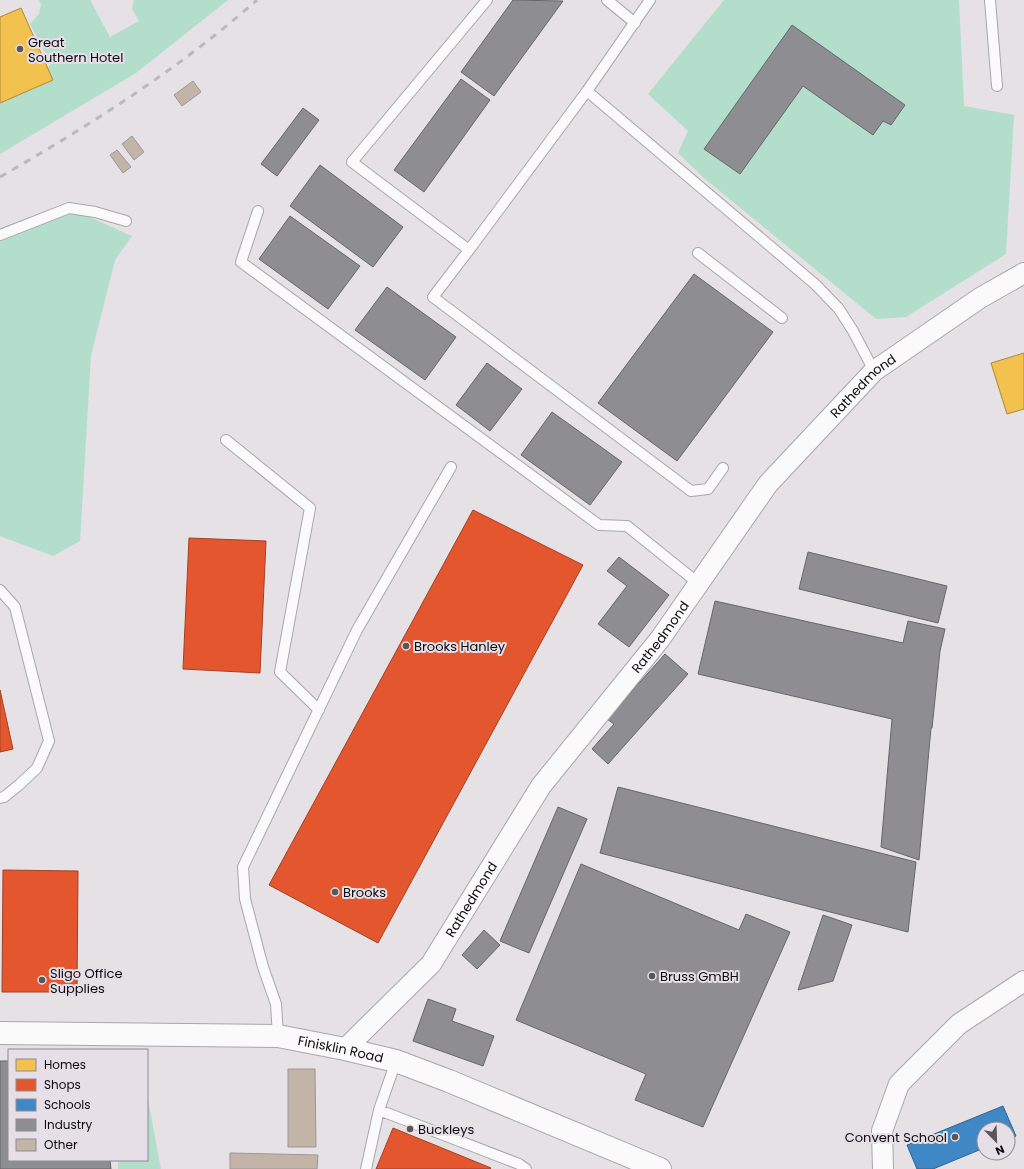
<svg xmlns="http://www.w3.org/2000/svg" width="1024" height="1169" font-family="Poppins,sans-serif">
<rect width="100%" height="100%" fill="#e5e1e5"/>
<path fill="#b3decb" d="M39,0H90L110,37L139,21L132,9L134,0H228L136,73L0,154V98L34,83L51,64L30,24L39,14L41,5Z
M724,0H959L964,106L1014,115L1006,254L906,317L876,319L705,179L678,153L688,131L648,94Z
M69,208L132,236L115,260L91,355L80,541L53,556L0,536V235Z
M147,1094L161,1169H118V1160H147Z"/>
<path fill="#f2c14e" stroke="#ad8a3a" d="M21,8L53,80L0,103V17Z
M1024,353V409L1007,414L991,363Z"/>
<path fill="#e4572e" stroke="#a44024" d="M473,510L583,565L378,943L269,885Z
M189,538L266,541L260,673L183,669Z
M0,690L13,749L0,752Z
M3,870L78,871L77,992H2Z
M393,1128L491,1168L490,1169H376Z"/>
<path fill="#3f88c5" stroke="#30628e" d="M1003,1106L1016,1136L1008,1139V1129H984V1148L933,1169H917L907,1145Z"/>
<path fill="#8d8d92" stroke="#67666a" d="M513,0L563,1L494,96L461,72Z
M792,25L905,105L891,125L883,121L873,135L803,86L740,174L704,149Z
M461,79L490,100L424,192L394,170Z
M303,108L319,120L277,176L261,164Z
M320,165L403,227L373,267L290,206Z
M290,216L360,266L328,309L259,259Z
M694,274L773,332L677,461L598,403Z
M387,287L456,337L425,380L355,330Z
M487,363L522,389L490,431L456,405Z
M552,412L622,462L590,505L521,455Z
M808,552L947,586L938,623L799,589Z
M619,557L669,595L629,647L598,624L627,586L607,571Z
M715,601L903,643L908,621L945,629L940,651L932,728H931L919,860L881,847L892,719L698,674Z
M665,654L688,674L608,764L592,749L614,724L607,719Z
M618,787L916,862L908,932L600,853Z
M558,807L587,819L529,953L500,941Z
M581,864L739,930L746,914L790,932L703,1127L635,1100L646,1074L516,1020Z
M823,915L852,925L833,981L798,990Z
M484,930L500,945L477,969L462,955Z
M428,999L456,1009L452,1021L494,1036L483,1066L413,1041Z
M0,1061H9V1160H110L111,1169H0Z"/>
<path fill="#c2b4a7" stroke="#9a9797" d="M193,81L201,92L182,106L174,95Z
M132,136L144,152L134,160L122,144Z
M117,150L131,167L123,173L110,155Z
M288,1069H315L316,1147H288Z
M230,1153L318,1155L317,1169H230Z"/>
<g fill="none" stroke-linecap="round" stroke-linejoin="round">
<g stroke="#a9a6aa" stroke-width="12">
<path id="lane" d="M487,0L352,162L469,250L587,91L650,0
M607,0L635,23
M990,0L997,86
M587,91L816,285L839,309L853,331L874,371
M258,211L241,262L599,525L627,526L698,583
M0,235L69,208L95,212L126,221
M469,250L433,297L691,491L708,489L723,468
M698,253L782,318
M226,440L310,508L280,672L319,710
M0,590L15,607L49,741L37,768L19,785L4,797L0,798
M278,1036L276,1004L263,967L245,899L243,867L357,630L451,467
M379,1110L519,1164L526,1169
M366,1169L379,1110L396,1061"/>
</g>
<g stroke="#a9a6aa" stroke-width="22">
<g id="street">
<path id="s1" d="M345,1049L431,964L541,786L660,639L768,484L874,371L980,298L1024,273"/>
<path d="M883,1169L882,1131L899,1084L959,1024L1024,981"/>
</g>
</g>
<g stroke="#a9a6aa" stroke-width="24">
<g id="secondary">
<path id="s2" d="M0,1033L278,1036L345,1049L396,1061L449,1081L660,1169"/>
</g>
</g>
<use href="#lane" stroke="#fbfafb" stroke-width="10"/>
<use href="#street" stroke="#fbfafb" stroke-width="20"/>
<use href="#secondary" stroke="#fbfafb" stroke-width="22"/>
<path stroke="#bababa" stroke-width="3" stroke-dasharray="7 7" stroke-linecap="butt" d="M0,177C90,125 179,69 257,0"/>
</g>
<g fill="#595559" stroke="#e6dfe7" stroke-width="1.5">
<circle cx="20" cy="49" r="4"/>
<circle cx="406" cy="646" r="4"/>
<circle cx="335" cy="892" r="4"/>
<circle cx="652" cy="976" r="4"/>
<circle cx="42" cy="980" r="4"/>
<circle cx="410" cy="1129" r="4"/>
<circle cx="955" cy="1137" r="4"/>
</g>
<g text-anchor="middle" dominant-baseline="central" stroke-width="4" stroke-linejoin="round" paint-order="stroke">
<g font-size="13" fill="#0d0a0d" stroke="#e6dfe7" text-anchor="start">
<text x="28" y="42">Great<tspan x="28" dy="15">Southern Hotel</tspan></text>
<text x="414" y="646">Brooks Hanley</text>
<text x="343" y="892">Brooks</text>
<text x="50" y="973">Sligo Office<tspan x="50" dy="15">Supplies</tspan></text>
<text x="660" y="976">Bruss GmBH</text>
<text x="418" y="1129">Buckleys</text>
<text x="947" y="1137" text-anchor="end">Convent School</text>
</g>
<g font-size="13" fill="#0d0a0d" stroke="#e6dfe7">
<text stroke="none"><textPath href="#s1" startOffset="845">Rathedmond</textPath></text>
<text stroke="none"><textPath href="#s1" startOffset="521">Rathedmond</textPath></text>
<text stroke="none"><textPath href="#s1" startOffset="197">Rathedmond</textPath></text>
<text stroke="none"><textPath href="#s2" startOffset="342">Finisklin Road</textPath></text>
</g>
</g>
<rect x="8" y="1049" width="140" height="112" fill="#e6dfe7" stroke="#8f8a90"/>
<rect x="16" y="1059" width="20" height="12" fill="#f2c14e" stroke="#8f8a90"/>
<text x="44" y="1069" font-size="12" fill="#0d0a0d">Homes</text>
<rect x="16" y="1079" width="20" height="12" fill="#e4572e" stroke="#8f8a90"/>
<text x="44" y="1089" font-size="12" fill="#0d0a0d">Shops</text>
<rect x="16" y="1099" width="20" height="12" fill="#3f88c5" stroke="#8f8a90"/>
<text x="44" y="1109" font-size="12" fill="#0d0a0d">Schools</text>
<rect x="16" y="1119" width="20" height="12" fill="#8d8d92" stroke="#8f8a90"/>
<text x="44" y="1129" font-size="12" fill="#0d0a0d">Industry</text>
<rect x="16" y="1139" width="20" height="12" fill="#c2b4a7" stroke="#8f8a90"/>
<text x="44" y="1149" font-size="12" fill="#0d0a0d">Other</text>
<g transform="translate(996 1141) rotate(157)"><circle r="19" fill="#e6dfe7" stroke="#8f8a90"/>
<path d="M0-3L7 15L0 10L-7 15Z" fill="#595559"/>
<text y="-6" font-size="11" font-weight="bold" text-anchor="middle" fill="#0d0a0d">N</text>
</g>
</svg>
